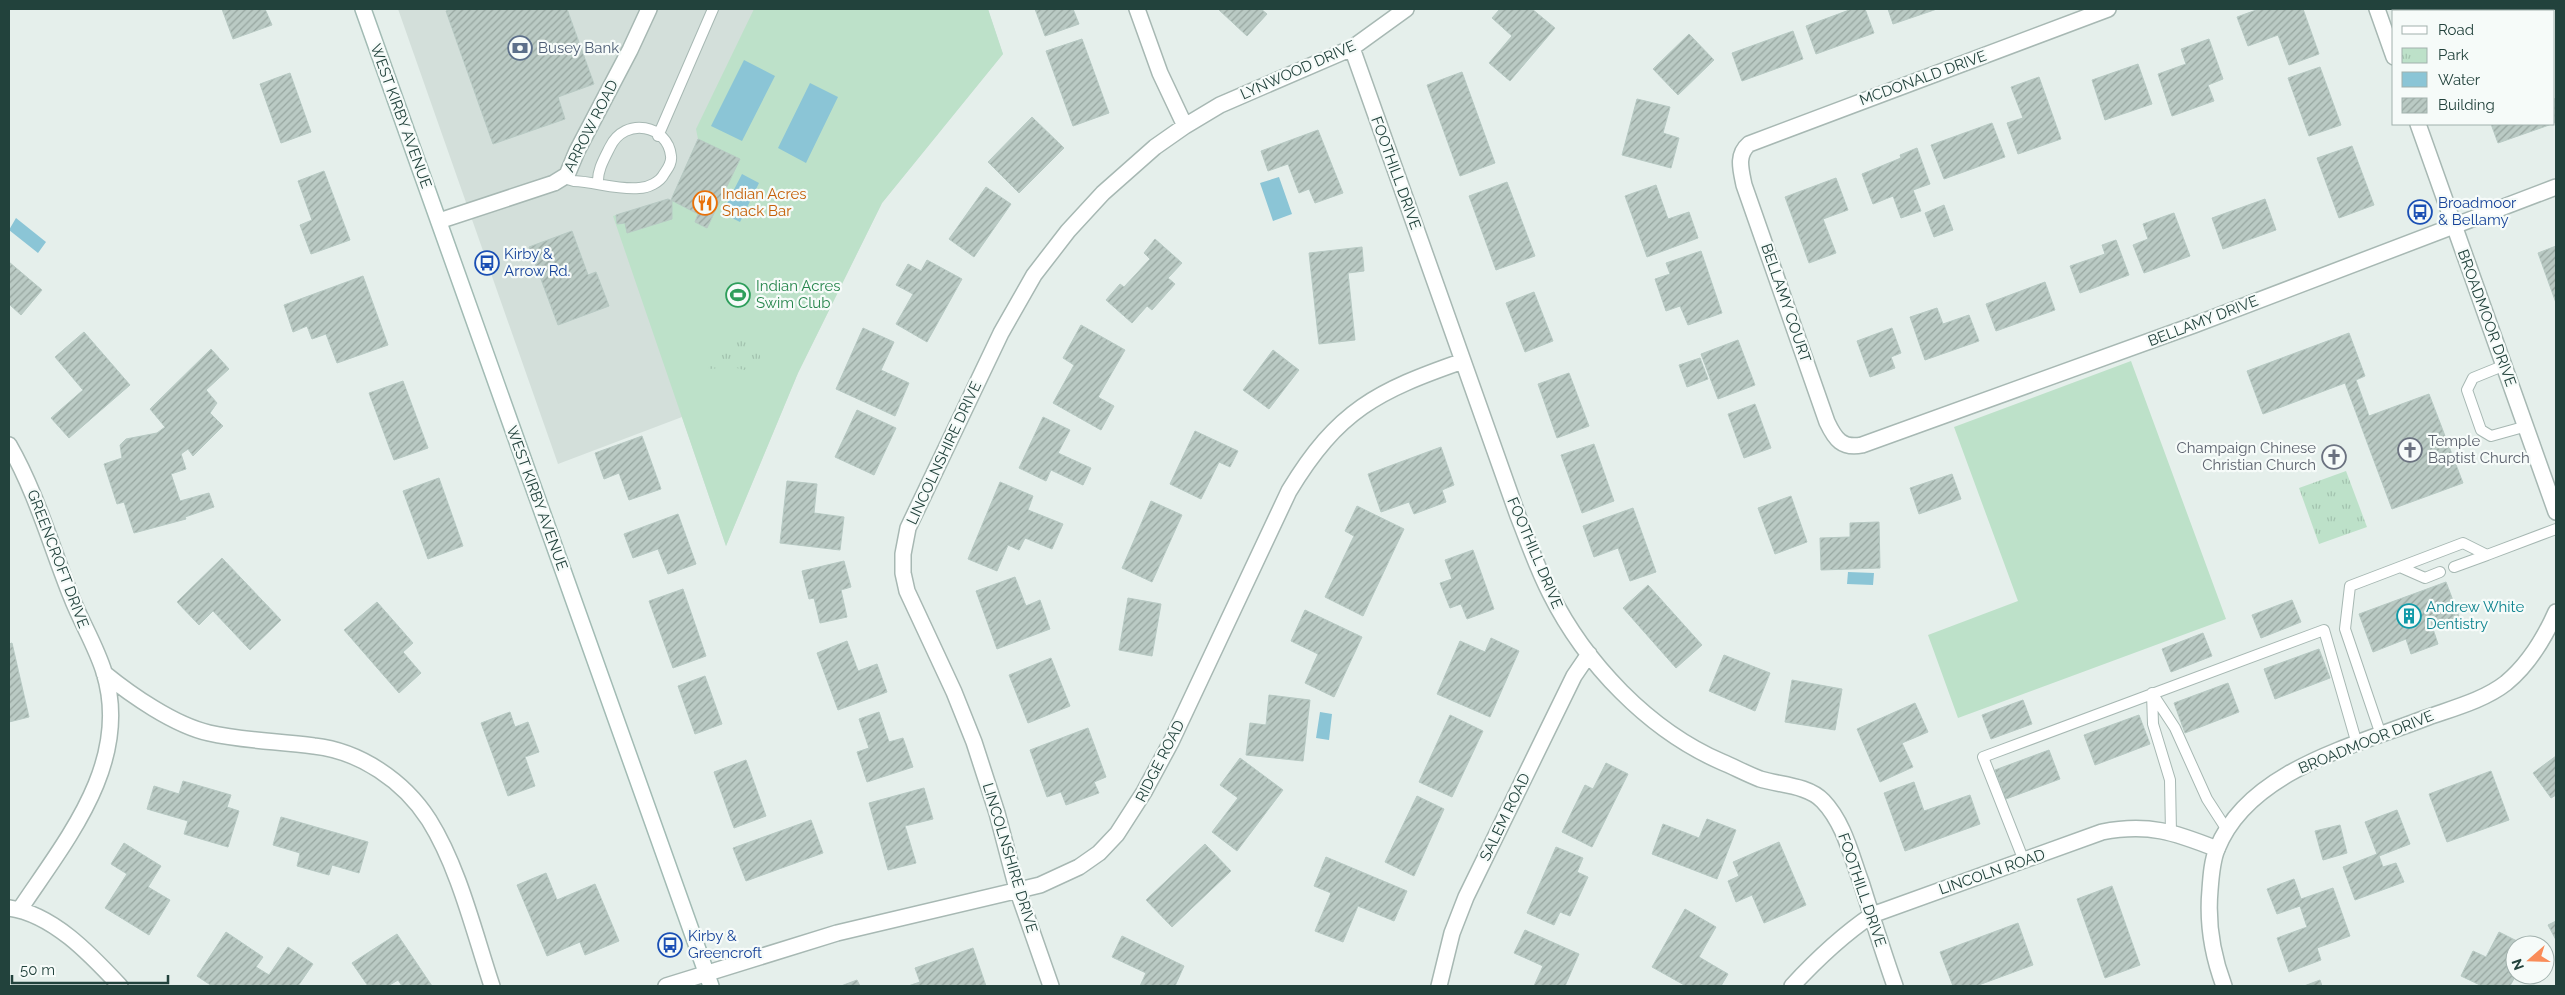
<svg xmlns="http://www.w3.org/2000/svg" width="2565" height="995" font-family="Raleway,sans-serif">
<defs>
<pattern id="park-tufts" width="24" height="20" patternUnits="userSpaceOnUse" patternTransform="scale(1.25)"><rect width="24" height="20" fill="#bde1c9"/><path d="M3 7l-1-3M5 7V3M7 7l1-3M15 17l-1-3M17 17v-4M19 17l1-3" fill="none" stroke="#a2c2ae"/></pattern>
<pattern id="building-hatch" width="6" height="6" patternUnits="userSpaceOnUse" patternTransform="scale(1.25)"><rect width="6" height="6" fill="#bacac4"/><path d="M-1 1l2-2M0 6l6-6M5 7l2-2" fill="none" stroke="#97a6a0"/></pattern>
</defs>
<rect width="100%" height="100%" fill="#e5efeb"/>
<path fill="#d3dfda" d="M398,9H988L1003,54L882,203L798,373L726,546L682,417L558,464Z"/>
<path fill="#bde1c9" d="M754,9H988L1003,54L882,203L798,373L726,546L613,216L671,200L698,139L696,129Z
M2131,361L2226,619L1958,718L1928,635L2018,601L1954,427Z"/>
<path fill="url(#park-tufts)" d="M723,339L758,342L761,363L744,370L733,367L709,369L708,355Z
M2346,471L2367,527L2319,544L2299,488Z"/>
<path fill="#8bc5d6" d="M744,60L775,76L742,141L711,126Z
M810,83L838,97L806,163L778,148Z
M742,174L759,183L740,222L722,213Z
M1279,177L1292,214L1273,221L1260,183Z
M16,218L46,242L38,253L9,230Z
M1848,572L1874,573L1873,585L1847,584Z
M1320,712L1332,714L1329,740L1316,738Z"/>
<path fill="url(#building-hatch)" stroke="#b7c9c3" d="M222,9H265L272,25L233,39Z
M453,9H567L594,84L558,97L565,119L493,144L446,11Z
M1035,9H1073L1079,24L1045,36Z
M1218,9H1261L1267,14L1247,36Z
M1500,9H1532L1555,28L1510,81L1489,63L1512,36L1492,18Z
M1852,9H1865L1874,33L1816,54L1806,26Z
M1888,9H1937L1893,24Z
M2259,9H2303L2319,54L2289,65L2278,35L2248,46L2237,17Z
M1793,31L1803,59L1742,81L1732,53Z
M1689,34L1714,60L1678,95L1653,69Z
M1082,39L1109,113L1073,126L1046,51Z
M2209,39L2223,79L2208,85L2214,101L2172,116L2158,74L2186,64L2181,49Z
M2138,64L2152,104L2105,120L2092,80Z
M2320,67L2341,125L2309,136L2288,78Z
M1462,72L1495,163L1460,176L1427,85Z
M290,73L311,132L281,143L260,84Z
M2039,77L2061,139L2018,154L2007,123L2023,118L2011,87Z
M2554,98L2556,105V122L2554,123Z
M1637,99L1670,107L1663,133L1679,138L1671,168L1622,155Z
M1032,117L1064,148L1019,193L988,162Z
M1992,123L2005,157L1944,179L1931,145Z
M2491,124H2552L2498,143Z
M1318,130L1343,193L1315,203L1309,189L1299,193L1288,164L1268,171L1261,151Z
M698,139L740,159L707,228L695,222L698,214L671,200Z
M2352,146L2374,205L2339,218L2317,158Z
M1917,148L1930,184L1913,190L1921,211L1901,218L1893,196L1873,204L1862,174L1901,158L1900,155Z
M324,171L350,240L311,254L300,225L312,220L298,181Z
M1836,178L1848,210L1823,219L1836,253L1809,263L1785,197Z
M1507,182L1535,256L1496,270L1469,196Z
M1656,185L1668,219L1689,212L1698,238L1647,257L1625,196Z
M986,187L1011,204L974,257L949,239Z
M668,199L672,201V219L627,233L625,223L617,224L616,215Z
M2265,199L2276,230L2223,249L2212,218Z
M1944,205L1953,230L1934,237L1925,213Z
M2174,213L2190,256L2144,273L2133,245L2148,239L2143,224Z
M572,231L588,275L596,272L609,306L558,325L529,247Z
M1155,239L1182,263L1168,278L1175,284L1152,310L1147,306L1132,323L1106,300L1120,284L1124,287L1150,259L1144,253Z
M2116,240L2129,275L2080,293L2070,266L2105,254L2102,245Z
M2556,246V303L2538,253Z
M1362,247L1364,271L1348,273L1355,340L1319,344L1309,253Z
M1701,251L1722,313L1688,325L1680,306L1666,311L1655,279L1670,274L1666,263Z
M927,260L962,279L927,342L896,324L913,294L896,285L908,264L921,271Z
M9,262L42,290L21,315L9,304Z
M363,276L388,345L337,363L326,334L312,339L307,326L293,332L284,305Z
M2045,282L2055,310L1996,331L1986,304Z
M1534,292L1553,341L1525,352L1506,303Z
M1937,308L1943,324L1969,315L1979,341L1925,360L1910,317Z
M1081,325L1125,350L1098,397L1114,406L1101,430L1053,403L1074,365L1063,358Z
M863,328L894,342L881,370L909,383L895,416L836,389Z
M1892,328L1901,353L1891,357L1895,368L1870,377L1857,341Z
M84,332L130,385L69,438L51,418L83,390L55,357Z
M2349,333L2365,376L2356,380L2369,416L2429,394L2463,483L2392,509L2345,383L2263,414L2247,371Z
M1738,340L1755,385L1718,399L1701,354Z
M211,349L229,369L206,390L217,403L210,413L223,426L193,456L188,449L181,454L186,469L171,474L180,501L209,493L214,507L185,517L186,519L134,533L124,502L117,504L104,464L122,458L120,445L126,439L157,433L165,427L150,409Z
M1273,350L1299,370L1269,409L1243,390Z
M1700,358L1708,379L1687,387L1679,365Z
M1569,373L1589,426L1557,438L1538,384Z
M403,381L428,448L394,460L369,393Z
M1755,404L1771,448L1744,458L1728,414Z
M857,410L896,428L874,475L835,457Z
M1043,417L1070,430L1058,453L1091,468L1083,485L1051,470L1046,481L1019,468Z
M1195,431L1238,451L1230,467L1219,462L1201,499L1170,484Z
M642,436L661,489L629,500L619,473L604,479L595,453Z
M1594,444L1614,501L1582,513L1561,455Z
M1441,447L1454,485L1442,490L1446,502L1414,514L1409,502L1381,512L1368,474Z
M1952,474L1961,499L1919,514L1910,488Z
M439,478L463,546L428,559L403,491Z
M787,481L817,484L814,513L844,517L840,550L780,543Z
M1000,482L1033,496L1028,510L1063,524L1052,549L1025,538L1019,550L1008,545L997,571L968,559Z
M1791,496L1807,542L1775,554L1758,508Z
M1151,501L1182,515L1152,582L1122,568Z
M1357,506L1404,529L1363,616L1325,597L1354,536L1345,531Z
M1633,508L1656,572L1630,581L1618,548L1594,557L1583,526Z
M678,514L696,564L668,574L658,549L633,558L624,534Z
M1879,522L1880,568L1821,570L1820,538L1850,537V523Z
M1473,550L1494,609L1467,619L1461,604L1450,608L1440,583L1452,579L1445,560Z
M222,558L281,620L250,650L213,611L199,625L177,602Z
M844,561L851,587L841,590L847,617L820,623L814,598L809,599L802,571Z
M1015,577L1026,606L1040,600L1050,629L997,649L976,591Z
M2446,582L2460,619L2433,629L2438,644L2411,654L2406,639L2373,652L2359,614Z
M1648,585L1702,645L1676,668L1623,608Z
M683,589L706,656L673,668L649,601Z
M1128,598L1161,604L1152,656L1119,650Z
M2292,600L2301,622L2261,638L2252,615Z
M377,602L413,643L403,652L421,673L399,693L344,630Z
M1305,610L1362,637L1334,697L1305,683L1318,654L1291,641Z
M2203,633L2212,656L2171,672L2162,649Z
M1491,638L1519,651L1490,717L1437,694L1460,641L1485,652Z
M847,641L858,671L877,664L887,692L838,710L817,653Z
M12,643L29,717L9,722V644Z
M2319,649L2330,678L2275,699L2264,669Z
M1724,655L1770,673L1755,711L1709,691Z
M1051,658L1070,706L1028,723L1009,675Z
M705,676L722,724L695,734L678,686Z
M1792,680L1842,689L1835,730L1785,722Z
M2228,683L2239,712L2185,733L2174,703Z
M1269,695L1310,700L1303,761L1246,755L1250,723L1266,725Z
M2023,700L2032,724L1991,739L1982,715Z
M1915,703L1928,732L1902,743L1913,767L1880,782L1857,729Z
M510,712L515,727L528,722L539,752L525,757L535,786L508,796L481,723Z
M879,712L889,742L903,738L913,767L867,782L857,752L869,748L859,719Z
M1450,715L1483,731L1452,797L1419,782Z
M2139,715L2150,744L2095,765L2084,735Z
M1088,728L1106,777L1094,782L1099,793L1066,805L1061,792L1047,797L1030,750Z
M2049,750L2060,779L2006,799L1995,770Z
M2556,756V795L2551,798L2533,773Z
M1240,758L1283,790L1237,851L1212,832L1238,798L1220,785Z
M746,760L766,816L734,828L714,772Z
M1606,763L1628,774L1592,847L1562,832L1585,785L1593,789Z
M2491,771L2509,820L2447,842L2429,794Z
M183,781L231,795L227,807L239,811L228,847L184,834L188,821L147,809L154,786L179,794Z
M1914,782L1924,811L1970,795L1980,824L1905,851L1884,793Z
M924,788L933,819L905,826L916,863L888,870L869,803Z
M1417,796L1444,809L1414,876L1385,862Z
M2397,810L2410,844L2379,856L2383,867L2396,863L2404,882L2355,900L2343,867L2377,854L2365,822Z
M281,817L368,842L359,873L332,865L329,875L297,866L300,853L273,845Z
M1707,819L1736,830L1717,879L1652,854L1663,824L1699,838Z
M811,820L823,853L746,881L733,848Z
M2340,825L2347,853L2323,860L2315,831Z
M1779,842L1806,905L1764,923L1752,895L1736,902L1728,881L1739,876L1733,862Z
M124,843L161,866L148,887L170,900L149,935L105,908L127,874L111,864Z
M1205,844L1231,871L1172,927L1146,900Z
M1556,847L1583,858L1577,872L1588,877L1570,916L1560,912L1554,925L1527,913Z
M1326,857L1407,891L1394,921L1358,906L1343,942L1315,931L1331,893L1314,886Z
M546,873L557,900L595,884L619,941L585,955L580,942L547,956L517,885Z
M2294,879L2301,899L2333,888L2350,936L2317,948L2321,960L2289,972L2277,938L2307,927L2300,906L2277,914L2267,889Z
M2112,886L2140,965L2105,978L2077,899Z
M1685,909L1716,927L1699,957L1728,974L1721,986H1686L1652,967Z
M2556,921V940L2548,925Z
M2018,923L2033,965L1976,986H1953L1940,952Z
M1525,930L1579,954L1565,986H1534L1543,966L1514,953Z
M226,932L263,957L256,967L269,975L288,947L313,964L298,986H212L197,976Z
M2499,932L2525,945H2515L2516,975L2510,986H2482L2461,976L2473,951L2486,957Z
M397,934L432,986H402L398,980L388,986H368L352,963Z
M1122,936L1184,966L1175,986H1140L1146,973L1112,957Z
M973,948L986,986H908L920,982L915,968Z
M857,980L860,986H841Z
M2320,980L2322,986H2304Z"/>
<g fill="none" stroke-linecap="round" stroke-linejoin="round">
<g stroke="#a7b8b3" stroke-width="12">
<path id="service" d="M658,136L713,9
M564,178L574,181C595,182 618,190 639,188C648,188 660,182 664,174C668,168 672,163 671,156C668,125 625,116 610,147C604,159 597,171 598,183
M2505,365L2473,378L2467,390L2481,430L2491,436L2527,426
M2400,567L2425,578L2440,572
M2454,567L2487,555
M2381,735L2345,629L2350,586L2463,543L2487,555L2556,529
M2171,833L2170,780L2153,724L2152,693L2175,728L2207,799L2227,830
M2024,861L1983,757L2324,630L2357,744"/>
</g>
<g stroke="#a7b8b3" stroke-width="18">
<path id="minor" d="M1137,9L1160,73L1185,126
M2108,9L1749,144C1736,155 1741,170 1744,185L1827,422C1835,439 1842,449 1862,445L2194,325L2556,187
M1352,48L1518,516C1528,541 1537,568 1550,593C1585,663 1648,730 1722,762C1734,767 1747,774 1760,779C1779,785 1808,785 1823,801C1844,823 1851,855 1861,882C1872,917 1883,952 1895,986
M439,221L554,183L567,175L577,151L630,50L649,9
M9,445C36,492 51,546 71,596C81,622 96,646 104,672C132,762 66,840 20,909
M104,673C131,695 174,725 209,733C243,741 279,741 314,746C360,751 404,781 429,820C459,868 474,932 492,986
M9,908C53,914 91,955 120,986
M666,986L837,933L1040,885L1079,867L1099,853L1117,834L1144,792L1171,742L1289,491C1338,410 1377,391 1463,361
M1051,986L1017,889L997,813L974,742L954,692L907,591L903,573V554L908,528L1001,333L1034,275L1068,231L1103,193L1155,147L1185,126L1220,105L1352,48L1406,9
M1439,986L1452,933L1466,897L1574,676L1589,654
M1792,986C1817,959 1841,936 1872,915L2102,832C2148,823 2174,832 2217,849"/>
</g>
<g stroke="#a7b8b3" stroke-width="18">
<path id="tertiary" d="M2377,9L2394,57
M2418,124L2556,512
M2224,986C2212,954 2207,923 2210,890C2211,876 2212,861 2217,849C2248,771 2353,746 2423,719C2450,709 2483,701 2506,683C2529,664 2544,639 2556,612"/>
</g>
<g stroke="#a2bbb4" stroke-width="18">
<path id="secondary" d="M363,9L711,986"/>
</g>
<use href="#service" stroke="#fff" stroke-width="10"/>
<use href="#minor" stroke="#fff" stroke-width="15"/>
<use href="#tertiary" stroke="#fff" stroke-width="15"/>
<use href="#secondary" stroke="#fff" stroke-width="15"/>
</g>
<defs>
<g id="bank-ring" transform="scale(1.25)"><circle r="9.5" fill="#f6fbf9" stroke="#5c6f8a" stroke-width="1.5"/><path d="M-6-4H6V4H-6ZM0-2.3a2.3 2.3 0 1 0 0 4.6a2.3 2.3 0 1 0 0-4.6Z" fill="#5c6f8a"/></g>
<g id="restaurant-ring" transform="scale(1.25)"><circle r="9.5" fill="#f6fbf9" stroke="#e8710a" stroke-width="1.5"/><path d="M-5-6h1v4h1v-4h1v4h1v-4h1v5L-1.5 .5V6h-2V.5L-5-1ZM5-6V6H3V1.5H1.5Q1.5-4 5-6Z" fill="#e8710a"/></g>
<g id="bus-ring" transform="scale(1.25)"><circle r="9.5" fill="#f6fbf9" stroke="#1a4fb4" stroke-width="1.5"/><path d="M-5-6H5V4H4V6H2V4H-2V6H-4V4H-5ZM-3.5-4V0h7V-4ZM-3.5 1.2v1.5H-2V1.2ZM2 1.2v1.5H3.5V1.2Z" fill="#1a4fb4"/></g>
<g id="stadium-ring" transform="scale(1.25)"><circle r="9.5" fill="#f6fbf9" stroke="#2e9e5b" stroke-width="1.5"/><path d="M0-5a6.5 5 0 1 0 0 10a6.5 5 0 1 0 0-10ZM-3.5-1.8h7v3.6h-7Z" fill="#2e9e5b"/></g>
<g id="church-ring" transform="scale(1.25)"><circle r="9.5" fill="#f6fbf9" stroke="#6b7280" stroke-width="1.5"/><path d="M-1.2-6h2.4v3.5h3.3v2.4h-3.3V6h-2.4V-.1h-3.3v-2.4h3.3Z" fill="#6b7280"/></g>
<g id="building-ring" transform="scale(1.25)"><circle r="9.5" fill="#f6fbf9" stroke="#0f9aa8" stroke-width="1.5"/><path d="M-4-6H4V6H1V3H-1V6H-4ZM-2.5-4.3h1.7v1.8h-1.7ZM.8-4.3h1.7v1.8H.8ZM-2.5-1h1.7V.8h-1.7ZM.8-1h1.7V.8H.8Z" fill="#0f9aa8"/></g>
</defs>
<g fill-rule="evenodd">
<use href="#bank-ring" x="520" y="48"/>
<use href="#restaurant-ring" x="705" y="203"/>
<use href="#bus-ring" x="2420" y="212"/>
<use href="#bus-ring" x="487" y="263"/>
<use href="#stadium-ring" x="738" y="295"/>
<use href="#church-ring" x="2410" y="450"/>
<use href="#church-ring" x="2334" y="457"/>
<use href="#building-ring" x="2409" y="616"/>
<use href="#bus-ring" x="670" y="945"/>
</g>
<g text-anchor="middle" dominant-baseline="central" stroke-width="4.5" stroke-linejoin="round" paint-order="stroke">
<g font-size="15" fill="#4e5e75" stroke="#f6fbf9" text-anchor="start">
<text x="538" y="48">Busey Bank</text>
</g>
<g font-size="15" fill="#22423c" stroke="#f6fbf9">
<text transform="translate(1298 70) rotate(-24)">LYNWOOD DRIVE</text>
<text transform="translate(1923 78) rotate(-20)">MCDONALD DRIVE</text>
<text transform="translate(401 116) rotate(70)">WEST KIRBY AVENUE</text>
<text transform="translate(591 126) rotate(-63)">ARROW ROAD</text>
<text transform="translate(1396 173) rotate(70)">FOOTHILL DRIVE</text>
<text transform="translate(1786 303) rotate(71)">BELLAMY COURT</text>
<text transform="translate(2487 318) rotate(70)">BROADMOOR DRIVE</text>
<text transform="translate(2203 321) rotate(-21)">BELLAMY DRIVE</text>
<text transform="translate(944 453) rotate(-65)">LINCOLNSHIRE DRIVE</text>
<text transform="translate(537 498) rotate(70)">WEST KIRBY AVENUE</text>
<text transform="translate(1535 553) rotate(67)">FOOTHILL DRIVE</text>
<text transform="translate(58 559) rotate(69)">GREENCROFT DRIVE</text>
<text transform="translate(2366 742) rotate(-22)">BROADMOOR DRIVE</text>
<text transform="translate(1160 761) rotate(-63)">RIDGE ROAD</text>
<text transform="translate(1505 817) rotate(-64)">SALEM ROAD</text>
<text transform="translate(1010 858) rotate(73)">LINCOLNSHIRE DRIVE</text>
<text transform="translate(1992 872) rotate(-19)">LINCOLN ROAD</text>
<text transform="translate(1862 890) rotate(71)">FOOTHILL DRIVE</text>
</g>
<g font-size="15" fill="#c56008" stroke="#f6fbf9" text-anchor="start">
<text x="722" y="194">Indian Acres<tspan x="722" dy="17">Snack Bar</tspan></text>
</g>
<g font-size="15" fill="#164399" stroke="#f6fbf9" text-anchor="start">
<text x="2438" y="203">Broadmoor<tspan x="2438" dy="17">&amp; Bellamy</tspan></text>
<text x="504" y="254">Kirby &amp;<tspan x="504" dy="17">Arrow Rd.</tspan></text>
<text x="688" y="936">Kirby &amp;<tspan x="688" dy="17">Greencroft</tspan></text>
</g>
<g font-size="15" fill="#27864d" stroke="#f6fbf9" text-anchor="start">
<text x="756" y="286">Indian Acres<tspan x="756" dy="17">Swim Club</tspan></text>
</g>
<g font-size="15" fill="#5b616d" stroke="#f6fbf9" text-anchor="start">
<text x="2428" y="441">Temple<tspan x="2428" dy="17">Baptist Church</tspan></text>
<text x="2316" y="448" text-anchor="end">Champaign Chinese<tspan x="2316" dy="17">Christian Church</tspan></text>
</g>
<g font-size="15" fill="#0d838f" stroke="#f6fbf9" text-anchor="start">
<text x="2426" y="607">Andrew White<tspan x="2426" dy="17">Dentistry</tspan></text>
</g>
</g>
<rect width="2565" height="995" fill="none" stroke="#22423c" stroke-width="20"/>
<rect x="2392" y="10" width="162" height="115" fill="#f6fbf9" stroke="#a1b1ad"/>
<rect x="2402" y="26" width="25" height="8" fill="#ffffff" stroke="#a1b1ad"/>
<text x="2438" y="35" font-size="15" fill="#22423c">Road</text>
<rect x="2402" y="48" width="25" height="15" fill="url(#park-tufts)" stroke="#a1b1ad"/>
<text x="2438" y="60" font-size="15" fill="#22423c">Park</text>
<rect x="2402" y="72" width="25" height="15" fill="#8bc5d6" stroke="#a1b1ad"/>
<text x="2438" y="85" font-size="15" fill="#22423c">Water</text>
<rect x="2402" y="98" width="25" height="15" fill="url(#building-hatch)" stroke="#a1b1ad"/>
<text x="2438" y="110" font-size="15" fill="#22423c">Building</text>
<g transform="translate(2530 960) rotate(250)"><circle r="24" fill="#f6fbf9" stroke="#a1b1ad"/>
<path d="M0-4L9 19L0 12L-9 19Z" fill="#f98c59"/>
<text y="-8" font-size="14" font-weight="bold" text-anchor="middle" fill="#22423c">N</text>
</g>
<path d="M12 975v8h156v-8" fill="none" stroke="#22423c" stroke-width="2.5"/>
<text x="20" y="975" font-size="15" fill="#22423c" stroke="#f6fbf9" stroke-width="4" paint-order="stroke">50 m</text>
</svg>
